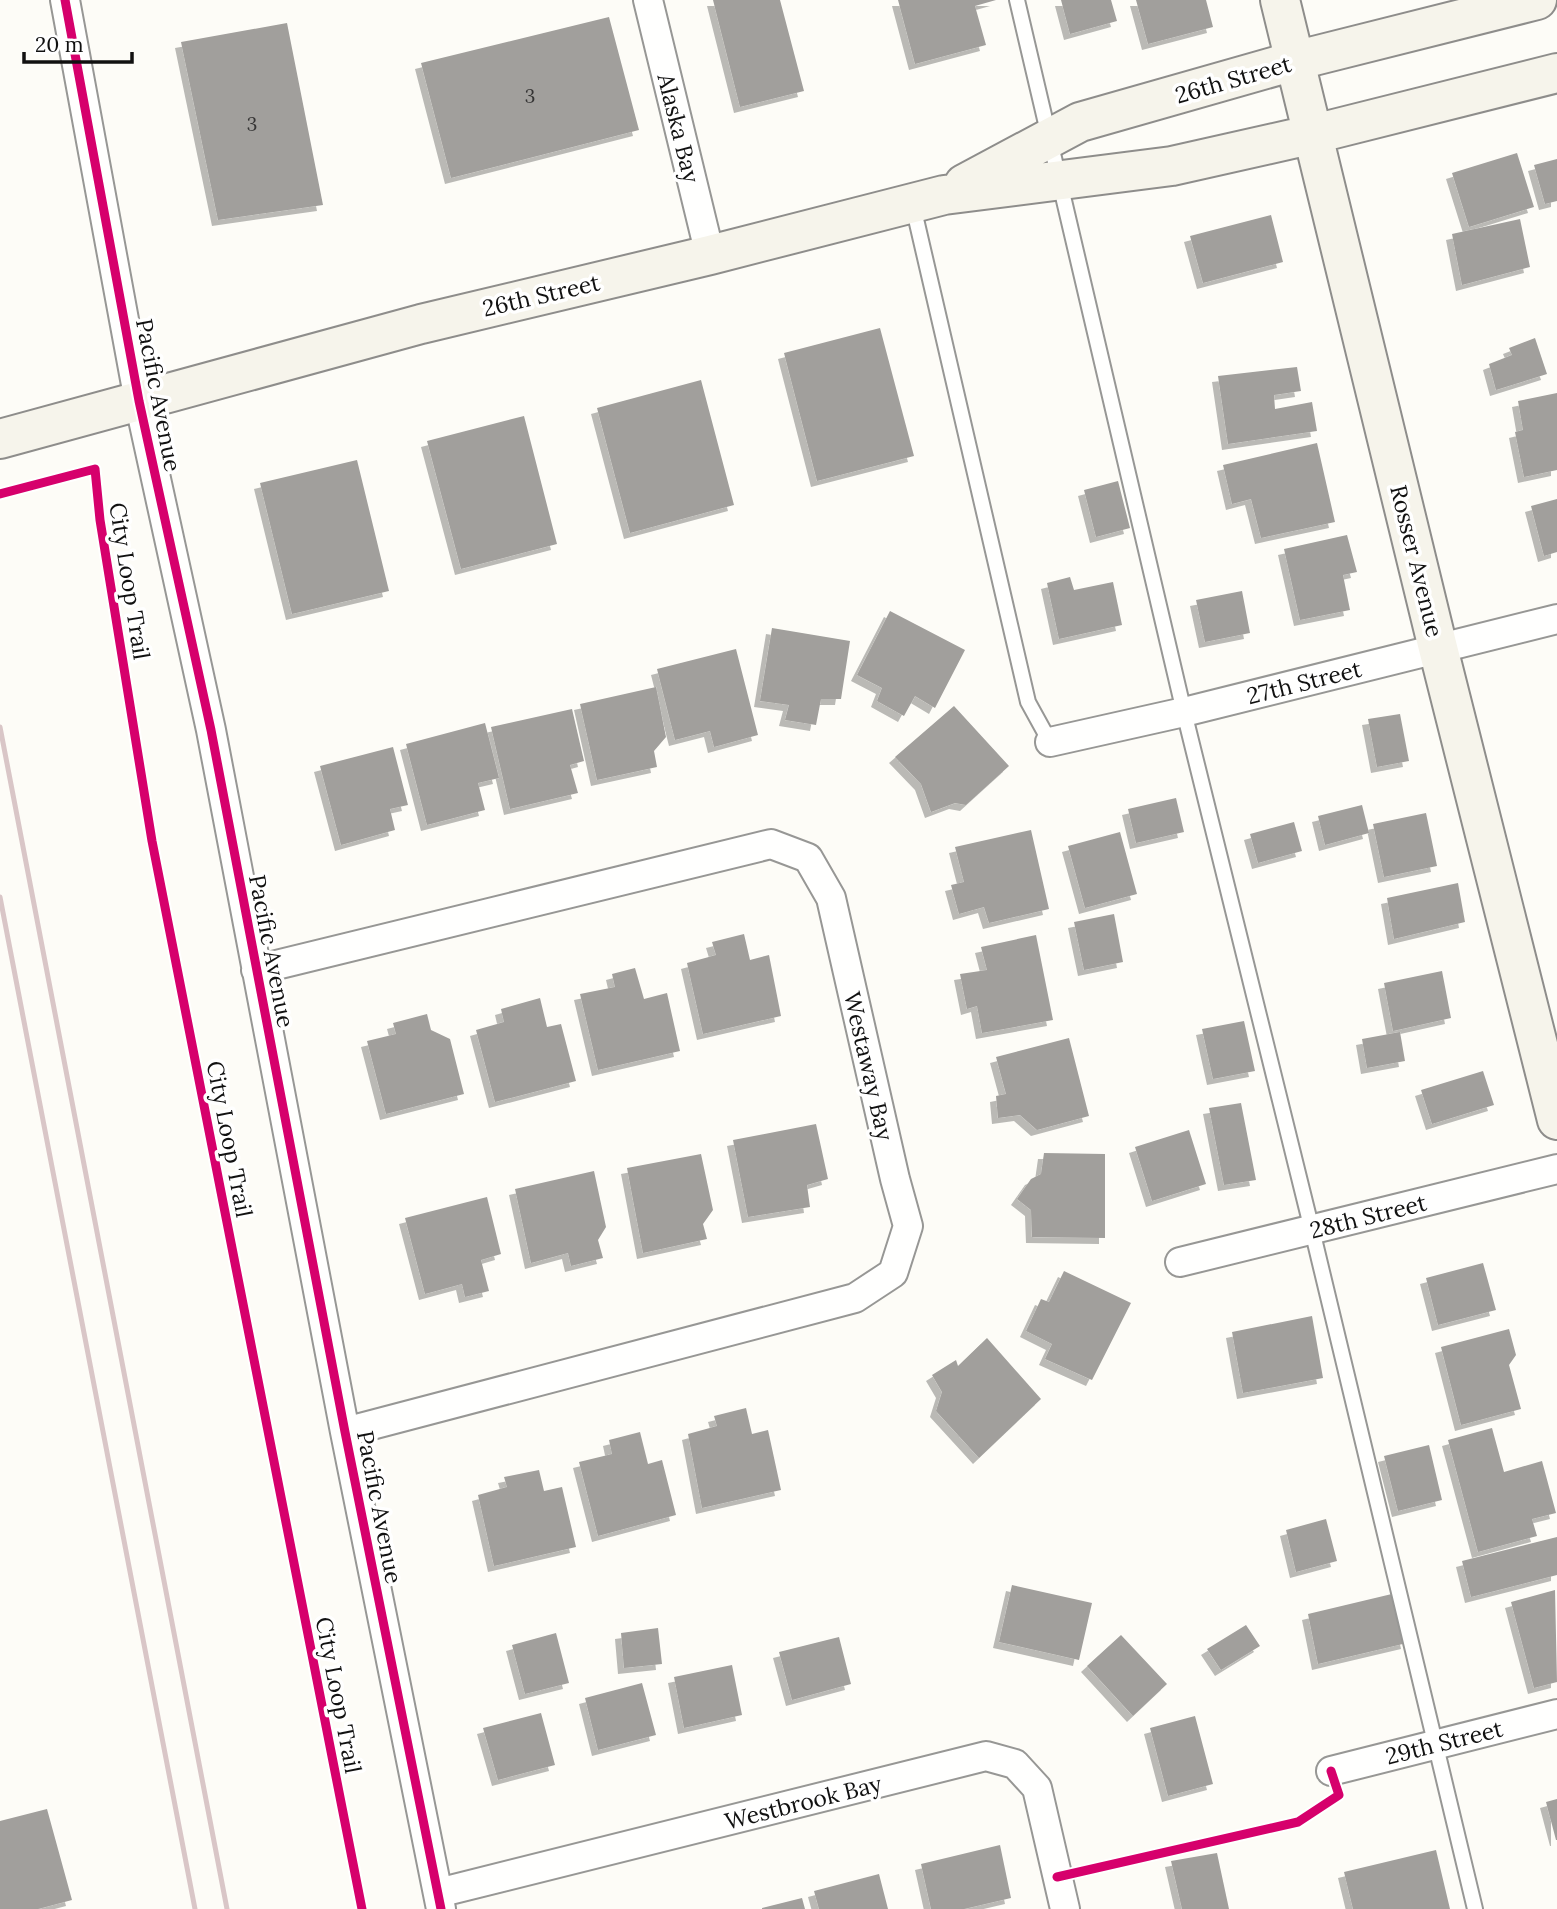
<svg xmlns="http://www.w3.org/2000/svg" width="1557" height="1909" font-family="Lora,serif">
<defs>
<filter id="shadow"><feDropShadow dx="-6" dy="6" stdDeviation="0" flood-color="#0004"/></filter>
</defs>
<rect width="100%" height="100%" fill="#fdfcf7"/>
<path fill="#a19f9c" filter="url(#shadow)" d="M713,0H780L804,91L740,107Z
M898,0H996L975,6L986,45L915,64Z
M1061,0H1111L1117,21L1070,34Z
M1136,0H1206L1213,27L1148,44Z
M609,17L639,130L451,178L421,63Z
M287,23L323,205L218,220L181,42Z
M1517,153L1534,207L1469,227L1452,173Z
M1557,159V201L1545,204L1534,165Z
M1271,215L1283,262L1203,283L1190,236Z
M1520,219L1530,267L1462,285L1452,234Z
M880,328L914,456L817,481L784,353Z
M1535,338L1547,374L1496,390L1489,364L1512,355L1509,348Z
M1297,367L1301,391L1274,395L1275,409L1312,402L1317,431L1228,444L1218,376Z
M701,380L734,505L630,533L597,408Z
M1557,393V470L1524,477L1515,432L1523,430L1518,401Z
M524,416L557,544L461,569L427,441Z
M1317,443L1335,522L1261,538L1251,499L1232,504L1223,465Z
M357,460L389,591L292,614L260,483Z
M1118,481L1130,528L1096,537L1084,490Z
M1557,499V552L1544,556L1531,506Z
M1347,535L1357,572L1343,575L1350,610L1300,620L1284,549Z
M1070,577L1074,590L1113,582L1122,625L1059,639L1047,583Z
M1242,591L1250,633L1205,642L1196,600Z
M890,611L965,650L935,708L915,696L904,716L877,701L882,688L857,675Z
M772,628L850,641L841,699H821L816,725L785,720L789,705L760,701Z
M736,649L758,735L714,747L710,731L675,740L657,669Z
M656,687L666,737L654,751L657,767L597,780L580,704Z
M954,706L1009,766L966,805L955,803L931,812L921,784L895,757Z
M572,709L584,761L570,765L578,793L510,809L491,727Z
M1400,714L1409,761L1377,767L1368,719Z
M485,723L499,778L478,783L485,810L427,825L406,744Z
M393,747L408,805L390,809L395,830L341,845L320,766Z
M1176,798L1184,832L1136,843L1128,809Z
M1362,805L1369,833L1325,845L1318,816Z
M1426,813L1437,866L1384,877L1373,824Z
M1294,822L1302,851L1258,863L1250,834Z
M1031,830L1049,909L989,923L984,907L959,914L951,885L964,882L955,847Z
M1120,832L1137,894L1085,908L1068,846Z
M1458,883L1465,922L1394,939L1387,898Z
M1114,914L1123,962L1084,970L1074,922Z
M744,934L750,960L769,955L781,1016L703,1034L687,963L716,955L712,942Z
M1036,935L1053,1020L982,1033L977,1006L967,1009L960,974L987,970L981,947Z
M635,968L644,999L667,993L680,1051L598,1070L580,994L615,987L612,974Z
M1442,971L1451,1018L1393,1031L1384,983Z
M540,998L547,1027L561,1024L576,1081L495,1102L476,1030L504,1022L501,1009Z
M427,1014L431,1030L450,1039L464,1094L386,1114L367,1041L396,1034L393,1023Z
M1244,1021L1255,1071L1213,1079L1202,1029Z
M1400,1032L1405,1061L1367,1068L1362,1039Z
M1069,1038L1089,1116L1037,1130L1020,1115L998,1118L996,1096L1006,1094L996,1057Z
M1483,1071L1494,1105L1432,1124L1421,1090Z
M1241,1103L1256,1180L1224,1185L1209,1108Z
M816,1124L828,1179L807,1185L810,1207L748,1217L733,1140Z
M1189,1130L1206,1184L1152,1201L1135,1147Z
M1044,1153L1105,1154V1238L1032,1237L1031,1210L1017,1199L1031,1179L1041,1174Z
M701,1154L713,1210L703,1224L707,1239L643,1253L627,1168Z
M594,1171L606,1227L598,1240L603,1258L571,1266L568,1253L531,1263L515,1189Z
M487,1197L501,1254L481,1260L489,1291L465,1297L462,1284L425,1294L405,1218Z
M1483,1263L1496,1310L1438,1325L1426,1278Z
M1064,1271L1131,1303L1092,1380L1045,1359L1052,1344L1026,1331L1041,1299L1049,1302Z
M1312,1316L1323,1378L1243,1393L1232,1332Z
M1509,1329L1516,1355L1509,1365L1521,1409L1461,1425L1441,1347Z
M987,1338L1041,1399L979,1458L936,1411L942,1392L932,1375L956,1360L958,1366Z
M746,1408L752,1434L768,1430L781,1490L702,1508L688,1434L717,1426L714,1416Z
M1492,1428L1504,1472L1542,1461L1556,1513L1532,1519L1537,1536L1478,1552L1448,1440Z
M640,1432L648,1464L662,1460L676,1515L598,1536L579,1462L612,1454L609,1440Z
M1429,1445L1442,1500L1398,1511L1384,1456Z
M539,1470L544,1491L562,1487L576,1547L494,1566L478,1495L507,1487L504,1477Z
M1326,1519L1337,1561L1296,1572L1286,1530Z
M1557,1537V1575L1471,1597L1462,1561Z
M1012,1585L1092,1603L1079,1660L999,1642Z
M1555,1590L1557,1682L1534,1688L1511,1602Z
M1396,1593L1407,1643L1318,1664L1308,1614Z
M1246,1625L1260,1646L1221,1670L1207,1649Z
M658,1628L662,1664L624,1668L621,1633Z
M556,1633L569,1683L525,1694L512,1645Z
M1121,1635L1167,1684L1133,1716L1087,1666Z
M839,1637L851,1684L792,1700L779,1652Z
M732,1665L742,1715L684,1728L674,1677Z
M642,1683L656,1735L598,1750L585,1698Z
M541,1713L555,1765L498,1780L483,1728Z
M1195,1716L1213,1784L1168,1796L1150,1728Z
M1557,1799V1840H1556L1546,1802Z
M47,1809L72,1900L38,1909H0V1821Z
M1000,1845L1011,1898L964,1909H931L921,1864Z
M1436,1850L1450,1909H1353L1344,1872Z
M1217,1853L1229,1909H1182L1171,1861Z
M879,1874L888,1909H819L814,1891Z
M802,1898L805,1909H762V1908Z"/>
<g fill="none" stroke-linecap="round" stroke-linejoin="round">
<g stroke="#979795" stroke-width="18">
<path id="lane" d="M1017,0L1184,712L1312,1230L1475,1909
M913,206L1028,702L1050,742"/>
</g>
<g stroke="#979795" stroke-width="32">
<path id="street" d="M65,0L139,401L211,730L345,1432L441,1909
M648,0L710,255
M1050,742L1184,712L1557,619
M256,970L771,844L808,858L831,898L895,1179L908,1226L893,1273L855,1298L345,1432
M1180,1262L1557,1169
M1331,1771L1557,1714
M438,1893L986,1756L1015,1764L1037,1788L1065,1909"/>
</g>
<g stroke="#8e8d8b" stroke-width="42">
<path id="secondary" d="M1280,0L1438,648L1557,1120
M964,184L1080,122L1294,61L1537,0
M0,439L421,324L710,255L944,195L1172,166L1314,134L1557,73"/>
</g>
<use href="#lane" stroke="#fffffe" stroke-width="14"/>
<use href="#street" stroke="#fffffe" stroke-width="28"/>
<use href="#secondary" stroke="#f6f4eb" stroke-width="38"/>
<path stroke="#d9c6c7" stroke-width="5" d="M0,727L227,1909
M0,897L195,1909"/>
<g stroke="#fff" stroke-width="13">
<path id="cycleway" d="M65,0L139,401L211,730L345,1432L441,1909
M0,494L95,469L100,520L152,841L362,1909
M1057,1877L1298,1822L1339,1795L1331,1771"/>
</g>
<use href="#cycleway" stroke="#d6006c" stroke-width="9"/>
</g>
<g text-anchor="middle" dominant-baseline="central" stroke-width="7" stroke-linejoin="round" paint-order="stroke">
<g font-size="19" fill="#353434">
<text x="530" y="96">3</text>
<text x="252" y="124">3</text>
</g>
<g font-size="23" fill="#111" stroke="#fff">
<text transform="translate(1233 79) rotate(-16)">26th Street</text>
<text transform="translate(679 128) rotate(76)">Alaska Bay</text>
<text transform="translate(541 295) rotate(-13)">26th Street</text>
<text transform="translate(159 395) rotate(79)">Pacific Avenue</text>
<text transform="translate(1417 561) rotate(76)">Rosser Avenue</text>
<text transform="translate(130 581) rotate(81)">City Loop Trail</text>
<text transform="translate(1304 682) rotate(-14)">27th Street</text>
<text transform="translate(272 951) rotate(79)">Pacific Avenue</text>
<text transform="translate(869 1066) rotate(77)">Westaway Bay</text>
<text transform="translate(230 1139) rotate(79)">City Loop Trail</text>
<text transform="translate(1368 1216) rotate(-14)">28th Street</text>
<text transform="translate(380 1507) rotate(79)">Pacific Avenue</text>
<text transform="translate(339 1695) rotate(79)">City Loop Trail</text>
<text transform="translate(1444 1742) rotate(-14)">29th Street</text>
<text transform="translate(803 1802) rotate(-14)">Westbrook Bay</text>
</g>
</g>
<path d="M24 52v10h108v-10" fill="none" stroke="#111111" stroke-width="3.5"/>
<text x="35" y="52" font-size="21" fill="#111111" stroke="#ffffff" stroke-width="5" paint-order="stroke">20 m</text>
</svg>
